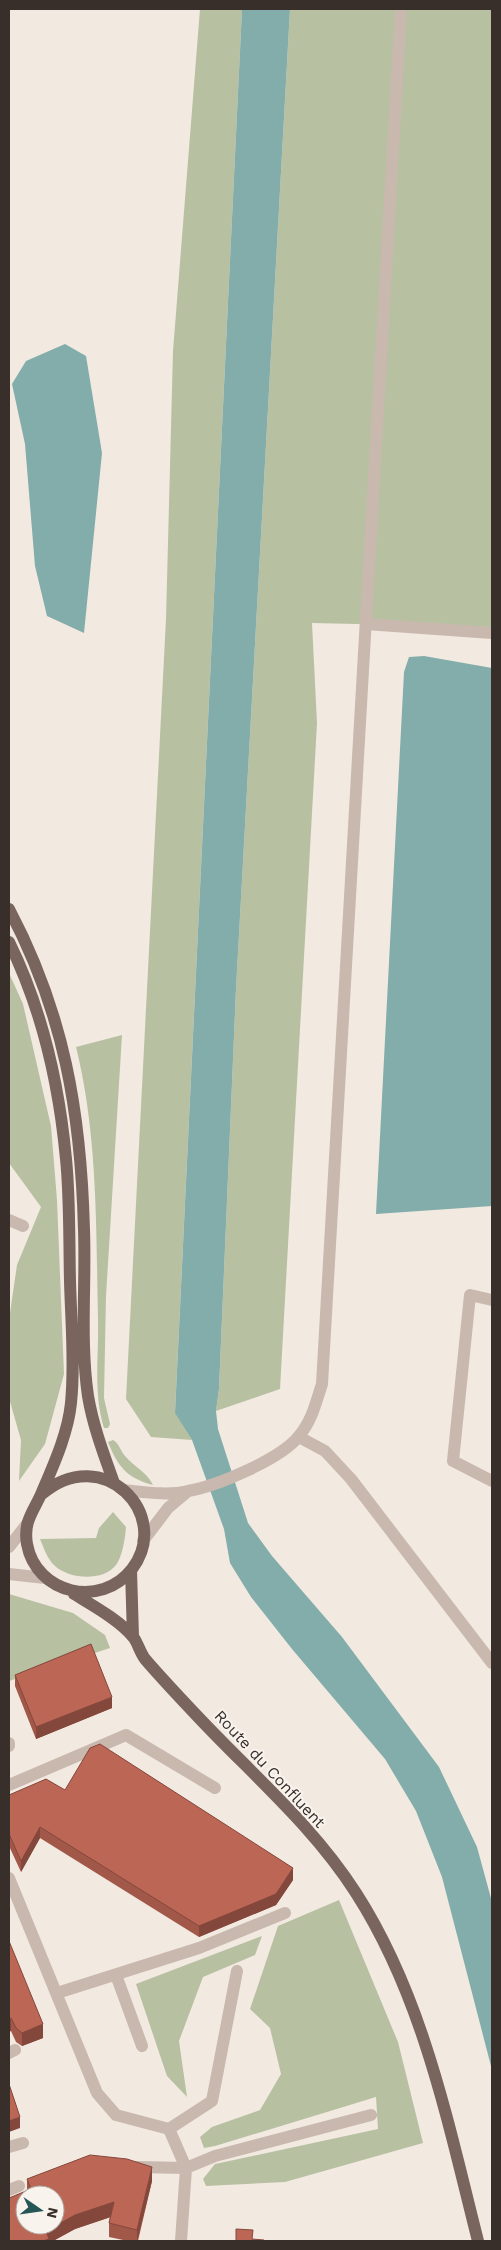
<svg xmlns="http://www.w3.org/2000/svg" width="501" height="2250" font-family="'Work Sans',sans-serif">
<rect width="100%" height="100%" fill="#f2e9e1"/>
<path fill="#b8c0a2" d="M200,9H242L175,1412L192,1440L151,1437L126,1399L166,619L173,351Z
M290,9H492V627L312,623L317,723L280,1389L216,1411L219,1389L236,989Z
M9,973L23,1004L51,1126L57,1200L64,1374L45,1444L19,1481L21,1440L9,1398V1320L17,1265L41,1207L9,1163Z
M122,1035L106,1296L104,1398L110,1424L108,1428H104C93,1393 99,1356 98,1319C96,1228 98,1136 76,1047Z
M113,1440C119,1443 120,1450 125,1456C134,1467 147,1472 153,1485C127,1478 118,1467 108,1442Z
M113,1512L126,1527C125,1538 123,1555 116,1565C103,1582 69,1579 55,1566C47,1559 44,1548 40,1539L96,1538L99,1528Z
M9,1594L73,1613L105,1635L110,1648L9,1681Z
M339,1900L398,2042L423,2143L285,2182L206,2186L203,2179L215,2164L378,2129L376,2097L215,2146L204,2148L200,2137L212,2127L260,2110L281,2074L270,2028L250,2009L278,1926Z
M262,1936L255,1955L203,1977L179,2041L187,2097L167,2076L136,1984Z"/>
<path fill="#82adab" d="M242,9H290L236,989L219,1389L216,1411L218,1429L248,1523L272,1556L342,1637L439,1767L477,1847L492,1902V2070L442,1877L416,1811L385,1759L292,1649L251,1597L230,1563L224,1529L192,1440L175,1413Z
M65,344L86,356L102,453L84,633L47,616L35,566L25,444L12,384L26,361Z
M424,656L492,668V1206L376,1214L404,672L409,657Z"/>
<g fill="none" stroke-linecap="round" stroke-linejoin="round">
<path stroke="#c9b8ae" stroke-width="12" d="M366,624L492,633
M9,1220L23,1226
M492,1300L470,1295L453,1461L492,1481
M299,1437L325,1451L351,1479L492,1663
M123,1490C144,1492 167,1496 188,1491C217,1486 281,1459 299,1436C312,1421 316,1402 322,1384L401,9
M143,1541L168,1508L187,1492
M9,1547L27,1524
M9,1574L45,1578
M9,1743V1746
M9,1785L126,1735L215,1788
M9,1878L97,2093L116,2115L169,2129L186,2168L181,2241
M116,1975L142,2046
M57,1993L199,1948L285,1913
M9,2053L15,2050
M169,2129L212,2101L237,1971
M9,2147L23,2143
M137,2167L186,2168L215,2156L371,2115
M9,2190L19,2186"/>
<path stroke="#79655e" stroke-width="12" d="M9,909C64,1013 81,1112 84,1230C86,1284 80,1342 88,1396C93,1426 104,1455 114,1483
M9,942C42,1009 59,1084 66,1159C70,1199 69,1240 70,1281C71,1321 75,1363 71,1403C68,1433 54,1464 42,1492C34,1511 23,1521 27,1544C36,1594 101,1609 132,1569C173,1515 103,1442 42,1494
M131,1570L133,1637
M74,1594C92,1605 121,1621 134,1638C138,1644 140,1652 145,1659C163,1680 182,1700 201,1720C254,1776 314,1827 356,1893C423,1997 448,2123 478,2241"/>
</g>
<path fill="#a25849" d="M15,1675L112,1708L36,1739L15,1686Z
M65,1790L293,1880L276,1905L199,1937L40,1838L21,1872L9,1846V1795Z
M9,1941L43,2038L22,2046L16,2042L11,2031Z
M27,2179L152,2181L138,2241H128L109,2237V2223L110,2217L75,2229L53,2241H9L27,2190Z"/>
<path fill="#84473c" d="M112,1697V1708L36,1739V1727Z
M40,1827V1838L21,1872V1861Z
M293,1868V1880L276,1905L199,1937V1926Z
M11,2018V2031L9,2032V2019Z
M43,2024V2038L22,2046V2033Z
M20,2117V2128L9,2132V2121Z
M152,2167V2181L137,2241V2230Z
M114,2202V2216L75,2229L53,2241H43L46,2231L75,2215Z"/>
<path fill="#bc6655" stroke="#84473c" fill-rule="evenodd" d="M91,1644L112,1697L36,1727L15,1675Z
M100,1744L293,1868L276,1894L199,1926L40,1827L21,1861L9,1834V1795L46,1779L65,1790L90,1748Z
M9,1941L43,2024L22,2033L16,2028L11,2018L9,2019Z
M9,2084L20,2117L9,2121Z
M90,2155L127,2159L152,2167L137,2230L109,2223L114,2202L75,2215L46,2231L49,2239L43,2241H9V2198L31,2189L27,2179ZM25,2195H55V2225H25Z
M236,2229L253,2230L252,2239L264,2240V2241H236Z"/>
<g text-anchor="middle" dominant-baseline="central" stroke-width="4" stroke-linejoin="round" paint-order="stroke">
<g font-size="16" fill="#382f2b" stroke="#f9f3ee">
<text transform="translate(270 1769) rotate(47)">Route du Confluent</text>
</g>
</g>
<rect width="501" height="2250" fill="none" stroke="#382f2b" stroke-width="20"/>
<g transform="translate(40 2210) rotate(103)"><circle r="24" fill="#f9f3ee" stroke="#aca5a0"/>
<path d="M0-4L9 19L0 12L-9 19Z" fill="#245756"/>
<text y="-8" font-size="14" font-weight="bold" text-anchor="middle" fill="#382f2b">N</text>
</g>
</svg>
